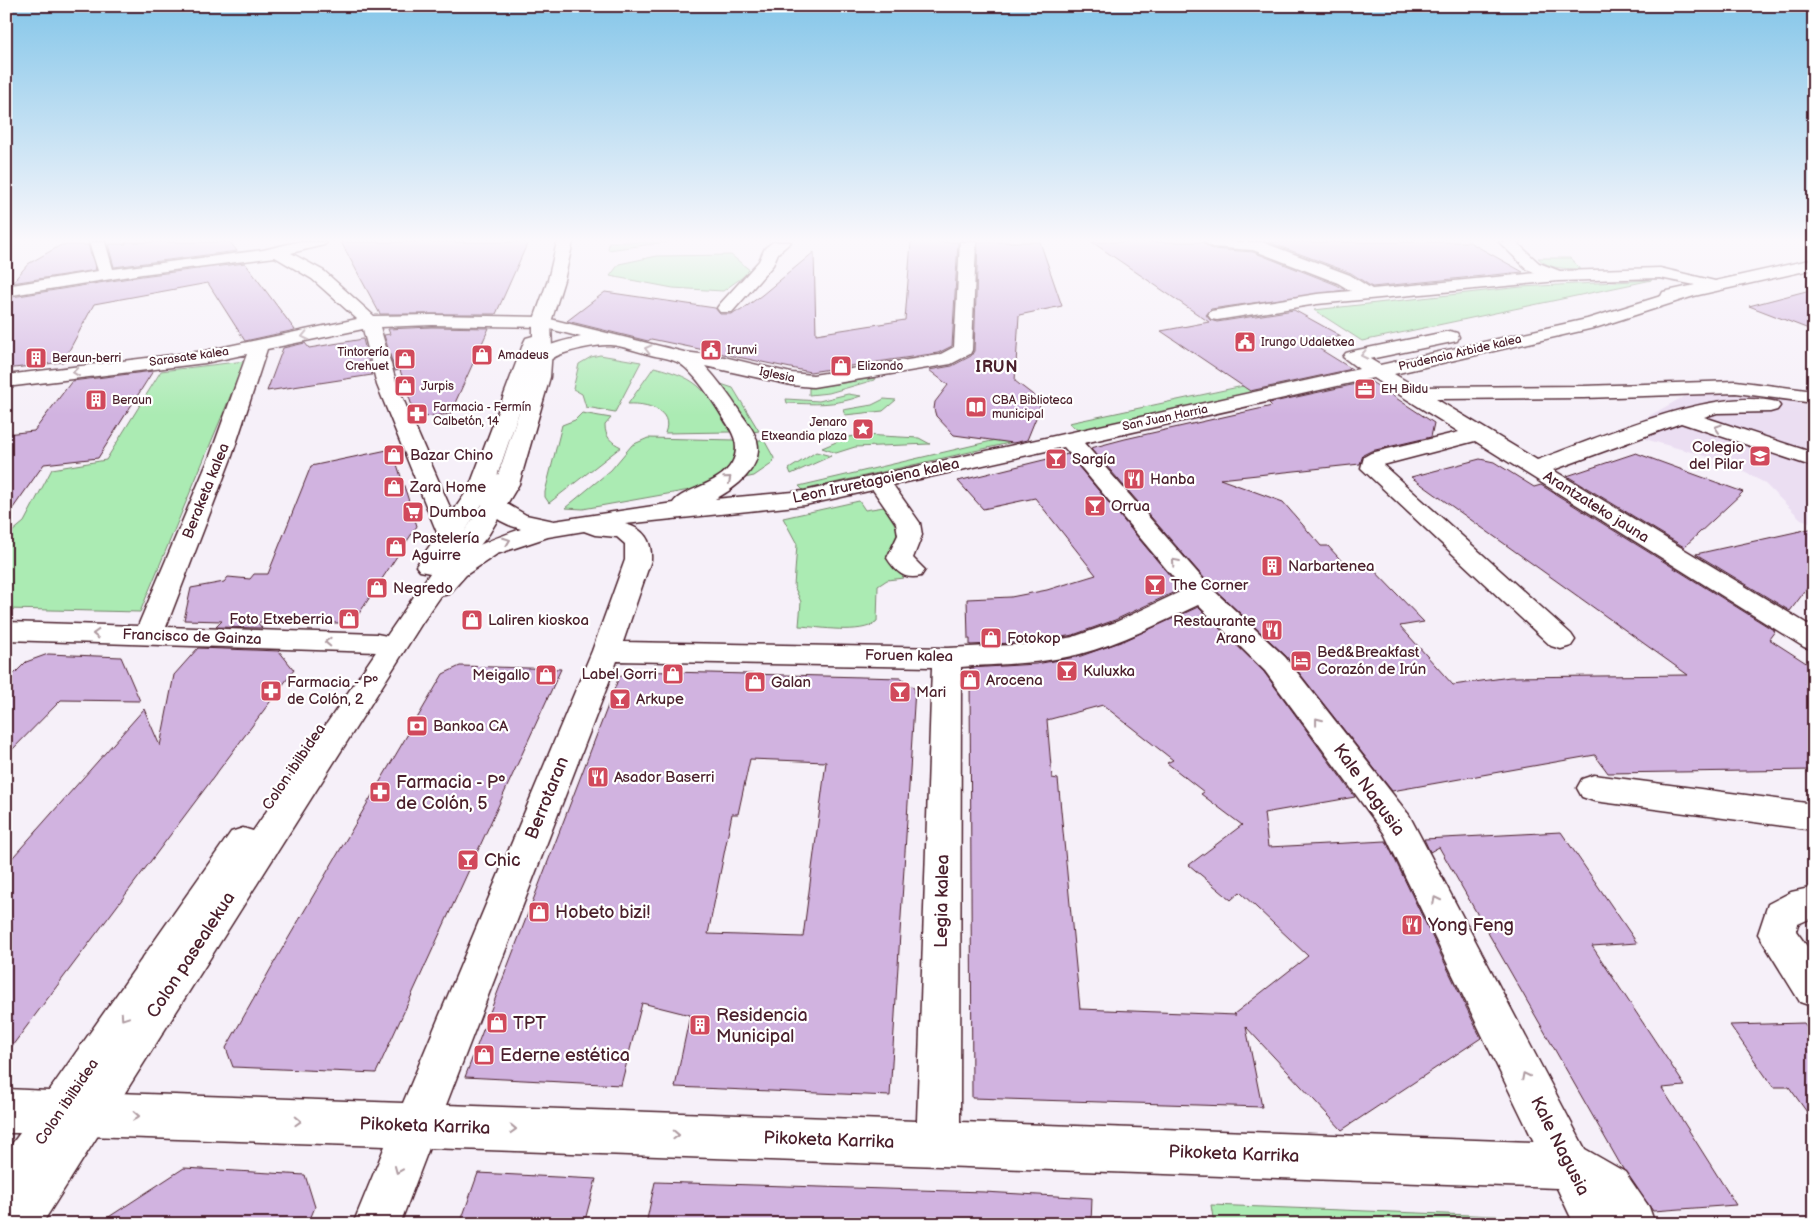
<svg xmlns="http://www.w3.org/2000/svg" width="1820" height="1230" font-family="'Balsamiq Sans',sans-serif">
<rect width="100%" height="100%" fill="#f6f0f9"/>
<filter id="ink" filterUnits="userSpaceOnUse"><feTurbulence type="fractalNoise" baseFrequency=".02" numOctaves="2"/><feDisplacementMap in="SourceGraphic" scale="10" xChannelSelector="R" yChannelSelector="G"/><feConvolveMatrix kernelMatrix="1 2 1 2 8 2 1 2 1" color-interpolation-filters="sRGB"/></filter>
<g filter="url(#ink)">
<path fill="#ebdef2" d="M1743,392L1814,404V524L1801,519L1763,482L1723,461L1645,439L1655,433L1635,424L1690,393Z"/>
<path fill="#abebb3" stroke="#7a856f" d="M609,242H668L608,250Z
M731,255L751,271L723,291L673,288L610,276L619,264L657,256Z
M1538,258H1570L1581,269C1565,268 1550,270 1538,258Z
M1652,280L1362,341L1314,310L1521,287Z
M600,355L641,362L615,412L586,407L582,394L573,389L579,364L591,357Z
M245,361L140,612L6,609V537L24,522L52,469L106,460L161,371Z
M654,367C702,379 706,391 730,432L665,433C674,410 647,403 628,404Z
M1314,371L1326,378L1079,431L1069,423Z
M875,378L874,380L829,393L809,395V388Z
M721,384L733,388L759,431L753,432Z
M848,394L861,396C834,406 814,404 787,403L786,399L819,401Z
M884,399L896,400L883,411L845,415L843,410L872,405Z
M582,413L611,418L605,425C605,437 611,442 621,447L549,503L545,497V492L562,425L575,420Z
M863,435L919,438L930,444L855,447L836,453L822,448L848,437Z
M1013,436L1018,441L803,490L799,486Z
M648,438L735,440C740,464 719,477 701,488L583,509L565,508L611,470L632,445Z
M755,440H764L774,458L773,463L754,476L740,479C750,467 761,457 755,440Z
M816,452L831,456L791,474L789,469Z
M859,501L865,510L884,507L899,531L895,568L904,578L887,580L878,586L877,622C860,635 820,627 799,626L801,602L794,586L797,544L783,518Z
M1211,1205L1522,1217L1530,1224H1214Z"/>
<path fill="#d1b3e0" stroke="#4a1f2b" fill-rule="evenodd" d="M125,242H230L237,251L114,267L108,244H126Z
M341,242H528L496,314H380Z
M911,242H958L952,346L938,353L810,372L651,339L648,341L567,321L605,292L715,308L720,314H732L736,311H740L762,295L814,252L816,334L905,320Z
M978,242H1040L1062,306L1019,315L1015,381L1037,398L1040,408L1027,440L1013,443L954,435L936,416L934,409L935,402L948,385L929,370L952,366L971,356L974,351Z
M1092,242H1202L1212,249L1253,252L1337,285L1345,290L1211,309L1206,315L1210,320L1217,322L1294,310L1341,336L1310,343L1352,369L1250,391L1161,331L1209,322Z
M1268,242H1469L1523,272L1372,287L1351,273Z
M61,245H88L96,270L12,283L28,264Z
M245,263L295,330L245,341L208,283L94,304L63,362L6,369V298L142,276Z
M1814,289V331L1749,306Z
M432,327L489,328L450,414L416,418L400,370L395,371L384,335L390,334L388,329Z
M363,339L372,375L267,391L283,348L305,343L309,348Z
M153,371L98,458L44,464L6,518V434L34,431L72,381Z
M1370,381L1434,423L1431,437L1371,451L1363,455L1360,464L1220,479L1283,502L1321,546H1328L1349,569L1370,566L1424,622L1400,626L1453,685L1510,677L1688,675L1411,477L1480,459L1494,462L1534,487L1541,485L1775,631L1769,639L1814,668V770L1608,773L1595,755L1392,791L1286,656L1211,586L1091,448L1125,439L1272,406L1269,403Z
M392,449L417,526L358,615L339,623L257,622L262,628L216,627L222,621L184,620L191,588L224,582L228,577L250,579L254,574H268L311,466Z
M1636,453L1743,492L1684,547L1567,476Z
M1068,454L1181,589L1115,620L1073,635L1035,642L970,645V639H968L967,599L1011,597L1047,590L1096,575L1035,498L983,509L958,481Z
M1814,528V579L1790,611L1696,554Z
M1198,607L1264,672L1355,797L1264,813L1268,847L1386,841L1481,1038L1342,1130L1246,1027L1262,1107L972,1098L970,668L1036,664L1081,656L1126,640ZM1103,705L1173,760L1167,763L1204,792L1201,794L1242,825L1189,865L1231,900L1240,892L1308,956L1234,1014L1236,1015L1080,1009L1058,779L1052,778L1047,720Z
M198,648L279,651L294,670L6,1054V865L144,709L160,746L174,675Z
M48,654L121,657L140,701L61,700L6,756V682L26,662Z
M460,666L561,669L376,1073L233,1067L226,1048L275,961L443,674Z
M633,671L900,678L915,689L890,1096L675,1087L690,1015L642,1003L621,1085L465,1077L619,677ZM750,759L826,762L803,937L708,934L732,814H738Z
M1561,832L1637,943L1592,946L1685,1086L1662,1088L1736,1205L1653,1211L1623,1169L1439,847L1430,852L1424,839Z
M1804,1023L1814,1036V1122L1789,1087H1773L1730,1025Z
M184,1168L305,1175L315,1207L308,1224H98Z
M478,1173L596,1179L584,1224H460Z
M655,1182L984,1192L1092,1198L1091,1224H646Z"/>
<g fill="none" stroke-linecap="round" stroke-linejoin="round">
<g stroke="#4a1f2b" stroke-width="3">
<path id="minor" d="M89,242H105L113,269L263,250L297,242H327L324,245L291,253L324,271L374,316L432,315L542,317L684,352L724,357L791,373L813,375L939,355L954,347L960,242H976L972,350L970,354L951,364L813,387L791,385L705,366C718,380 729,395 740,412C746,421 754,430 757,441C764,468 734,489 715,499L805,491L1359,369L1343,357L1346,353L1353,351L1450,331L1457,333L1459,337L1457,341L1370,359L1380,365L1587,319L1661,296L1663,292L1695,285L1660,278L1558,281L1317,304L1217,320L1211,319L1208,315L1211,311L1317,294L1351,291L1338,283L1253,250L1212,247L1204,242H1262L1350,275L1372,289L1536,273L1527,269L1499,242H1516L1539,263L1560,271L1660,268L1715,281L1814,259V269L1694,296L1598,327L1394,374L1416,387L1584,386L1736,381L1814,391V403L1736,393L1584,398L1436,399L1537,460C1599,438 1713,386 1777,402L1780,406L1777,410L1770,412L1717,413L1704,417L1814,453V467L1681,423L1553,470L1814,628V650L1804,647L1475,441L1383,465L1571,634L1575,640L1571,646L1561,649L1551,646L1361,468L1364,457L1371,453L1459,432L1373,378L1084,443L1210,587L1285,657L1409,815L1585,1149L1625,1172L1649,1207L1655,1224H1574L1557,1188L429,1148L400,1224H353L385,1146L87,1136L72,1129L65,1114L72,1099L87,1092L403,1103L592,651L625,560V544L617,537L595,535L584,531L548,537L497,554L466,575L449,594L440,596L431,594L427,588C449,554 484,542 521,529C498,523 465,503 484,475L492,473L500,475L504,480L502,491L507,504L526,515L554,521L673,503C683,488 719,486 732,463C743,443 729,427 719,411C710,397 692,369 677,362C669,358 659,357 651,355C638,352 624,346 610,345C597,344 572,350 559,355C544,361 532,379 516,375L513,371C528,349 557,342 581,337L542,327L432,325L380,327L397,385L462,535L459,540L450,542L441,540L438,535L377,385L363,329L267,349L232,456L166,627L377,634L387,636L391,643L387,650L377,652L6,640V622L138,626L210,456L247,354L205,363L6,387V375L205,351L357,319L312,279L275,257L142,274L6,296V286L98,271ZM1064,447L1184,590L1116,622L1073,637L1035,644L947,648L623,642L651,560C652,540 644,529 625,524L805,505L873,490L896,523L898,535L887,558C896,572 904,580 921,576L925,570L913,558L922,535L920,523L893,485ZM1198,605L1265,671L1384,833L1534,1142L960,1122L961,667C1001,664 1041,664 1080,654C1121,643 1160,623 1198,605ZM617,661L932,667L917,1121L446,1105Z
M773,242H791L778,253L773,265L732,312H720L717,308L720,304L759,261L765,248Z
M1594,775L1814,804V830L1594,801L1582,797L1577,788L1582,779Z
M1814,887V917L1798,924L1796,931L1814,956V1007L1800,1002L1758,934L1768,904L1791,892Z"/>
</g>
<g stroke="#4a1f2b" stroke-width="3">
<path id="major" d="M557,242H573L564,280L551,322L552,349L550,377L519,484L489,534L450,583L422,623L42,1224H6V1152L20,1133H6V1089L49,1091L231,832L243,828L253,831L430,573L420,571L416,566L469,488L524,342L526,338L533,336V322L548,280ZM523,400L495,484L463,534L493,488Z"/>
</g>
<use href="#minor" fill="#fff" fill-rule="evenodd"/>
<use href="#major" fill="#fff" fill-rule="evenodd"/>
</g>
<defs><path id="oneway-chevron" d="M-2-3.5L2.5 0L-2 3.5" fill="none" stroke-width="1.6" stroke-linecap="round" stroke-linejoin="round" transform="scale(1.25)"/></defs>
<g stroke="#ae9aa0">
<use href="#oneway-chevron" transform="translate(305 336) rotate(168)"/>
<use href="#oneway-chevron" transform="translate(648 349) rotate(-166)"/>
<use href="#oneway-chevron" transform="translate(1364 355) rotate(168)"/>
<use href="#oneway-chevron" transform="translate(76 372) rotate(173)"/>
<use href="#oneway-chevron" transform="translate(1718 428) rotate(-162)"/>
<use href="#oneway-chevron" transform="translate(728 479) rotate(-40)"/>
<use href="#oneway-chevron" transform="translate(507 541) rotate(-21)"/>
<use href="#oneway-chevron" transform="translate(1175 562) rotate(-131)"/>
<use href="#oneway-chevron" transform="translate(96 634) rotate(-178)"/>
<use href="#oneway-chevron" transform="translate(328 642) rotate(-178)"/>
<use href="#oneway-chevron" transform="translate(1318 721) rotate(-128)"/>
<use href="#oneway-chevron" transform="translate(1436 900) rotate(-117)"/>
<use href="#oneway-chevron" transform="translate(124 1017) rotate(124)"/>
<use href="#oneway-chevron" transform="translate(1525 1076) rotate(-117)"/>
<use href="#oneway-chevron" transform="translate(136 1116) rotate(2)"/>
<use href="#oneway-chevron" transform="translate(298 1121) rotate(2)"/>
<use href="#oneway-chevron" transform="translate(513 1129) rotate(2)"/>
<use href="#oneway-chevron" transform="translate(676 1135) rotate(2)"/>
<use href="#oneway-chevron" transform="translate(398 1170) rotate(113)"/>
</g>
</g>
<linearGradient id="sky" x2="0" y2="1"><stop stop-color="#85c6e9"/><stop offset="0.58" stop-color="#fbf8fc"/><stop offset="1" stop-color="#fbf8fc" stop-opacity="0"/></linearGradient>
<rect width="1820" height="415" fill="url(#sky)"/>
<defs>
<g id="civic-square" transform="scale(1.125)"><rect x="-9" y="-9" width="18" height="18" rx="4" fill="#d1495b" stroke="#fff"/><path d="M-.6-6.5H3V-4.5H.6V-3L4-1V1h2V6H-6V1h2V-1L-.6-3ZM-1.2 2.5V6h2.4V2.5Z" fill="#fff"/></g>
<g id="shop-square" transform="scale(1.125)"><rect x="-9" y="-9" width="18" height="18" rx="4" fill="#d1495b" stroke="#fff"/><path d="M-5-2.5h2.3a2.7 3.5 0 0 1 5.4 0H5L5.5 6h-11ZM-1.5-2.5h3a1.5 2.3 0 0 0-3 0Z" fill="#fff"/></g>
<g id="building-square" transform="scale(1.125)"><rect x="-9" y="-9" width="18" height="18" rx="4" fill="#d1495b" stroke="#fff"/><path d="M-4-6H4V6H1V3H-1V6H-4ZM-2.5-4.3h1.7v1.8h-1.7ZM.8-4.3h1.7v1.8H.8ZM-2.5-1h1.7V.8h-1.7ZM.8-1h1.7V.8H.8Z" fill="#fff"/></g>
<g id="office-square" transform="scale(1.125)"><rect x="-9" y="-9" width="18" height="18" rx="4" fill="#d1495b" stroke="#fff"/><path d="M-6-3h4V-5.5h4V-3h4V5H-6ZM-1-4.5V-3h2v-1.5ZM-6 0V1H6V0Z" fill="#fff"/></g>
<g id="library-square" transform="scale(1.125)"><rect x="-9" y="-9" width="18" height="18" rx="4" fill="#d1495b" stroke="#fff"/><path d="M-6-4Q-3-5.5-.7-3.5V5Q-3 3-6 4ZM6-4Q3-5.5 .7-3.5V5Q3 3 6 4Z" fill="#fff"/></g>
<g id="pharmacy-square" transform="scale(1.125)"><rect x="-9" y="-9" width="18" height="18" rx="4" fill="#d1495b" stroke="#fff"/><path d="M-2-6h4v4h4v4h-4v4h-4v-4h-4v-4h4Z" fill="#fff"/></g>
<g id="sight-square" transform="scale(1.125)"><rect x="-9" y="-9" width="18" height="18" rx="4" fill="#d1495b" stroke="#fff"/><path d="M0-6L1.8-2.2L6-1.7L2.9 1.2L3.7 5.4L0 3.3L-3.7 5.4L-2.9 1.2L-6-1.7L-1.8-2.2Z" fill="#fff"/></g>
<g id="school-square" transform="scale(1.125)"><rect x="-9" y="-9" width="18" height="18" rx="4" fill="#d1495b" stroke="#fff"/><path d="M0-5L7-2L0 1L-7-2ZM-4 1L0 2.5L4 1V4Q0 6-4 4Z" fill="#fff"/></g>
<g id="bar-square" transform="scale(1.125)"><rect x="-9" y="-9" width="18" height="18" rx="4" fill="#d1495b" stroke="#fff"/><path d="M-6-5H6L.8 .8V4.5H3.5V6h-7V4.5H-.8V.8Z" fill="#fff"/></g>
<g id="restaurant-square" transform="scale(1.125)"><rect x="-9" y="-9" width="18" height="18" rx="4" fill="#d1495b" stroke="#fff"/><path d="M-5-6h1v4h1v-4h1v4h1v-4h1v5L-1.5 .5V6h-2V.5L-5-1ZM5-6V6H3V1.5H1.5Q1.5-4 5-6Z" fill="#fff"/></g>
<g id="supermarket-square" transform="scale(1.125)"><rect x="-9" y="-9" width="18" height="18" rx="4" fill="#d1495b" stroke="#fff"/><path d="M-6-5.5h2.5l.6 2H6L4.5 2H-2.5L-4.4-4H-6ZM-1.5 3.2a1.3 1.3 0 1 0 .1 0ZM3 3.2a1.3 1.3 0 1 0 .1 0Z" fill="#fff"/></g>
<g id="hotel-square" transform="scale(1.125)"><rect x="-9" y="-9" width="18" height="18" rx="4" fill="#d1495b" stroke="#fff"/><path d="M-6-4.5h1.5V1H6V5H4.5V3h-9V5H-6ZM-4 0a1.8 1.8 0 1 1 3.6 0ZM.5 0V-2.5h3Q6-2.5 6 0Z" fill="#fff"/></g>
<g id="bank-square" transform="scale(1.125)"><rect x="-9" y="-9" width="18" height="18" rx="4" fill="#d1495b" stroke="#fff"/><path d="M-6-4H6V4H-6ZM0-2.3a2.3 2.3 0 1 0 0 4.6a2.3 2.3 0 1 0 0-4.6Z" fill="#fff"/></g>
</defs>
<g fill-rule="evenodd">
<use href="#civic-square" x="1245" y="342"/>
<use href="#civic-square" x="711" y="350"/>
<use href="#shop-square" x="482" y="355"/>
<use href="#building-square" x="36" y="358"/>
<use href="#shop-square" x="405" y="359"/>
<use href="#shop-square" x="841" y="366"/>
<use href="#shop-square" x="405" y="386"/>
<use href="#office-square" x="1365" y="389"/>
<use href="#building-square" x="96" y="400"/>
<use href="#library-square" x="976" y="407"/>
<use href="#pharmacy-square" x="417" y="414"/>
<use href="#sight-square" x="863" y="429"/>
<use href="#shop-square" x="394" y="455"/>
<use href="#school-square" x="1760" y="456"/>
<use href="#bar-square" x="1056" y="459"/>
<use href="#restaurant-square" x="1134" y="479"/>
<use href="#shop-square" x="394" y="487"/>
<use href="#bar-square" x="1095" y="506"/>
<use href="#supermarket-square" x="413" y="512"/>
<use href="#shop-square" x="396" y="547"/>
<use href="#building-square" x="1272" y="566"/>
<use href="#bar-square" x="1155" y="585"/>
<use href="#shop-square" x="377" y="588"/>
<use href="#shop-square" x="349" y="619"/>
<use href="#shop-square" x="472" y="620"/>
<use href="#restaurant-square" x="1272" y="630"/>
<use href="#shop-square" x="991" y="638"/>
<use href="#hotel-square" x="1301" y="661"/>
<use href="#bar-square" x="1067" y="671"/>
<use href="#shop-square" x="673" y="674"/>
<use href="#shop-square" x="546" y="675"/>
<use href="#shop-square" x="970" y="680"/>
<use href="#shop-square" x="755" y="682"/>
<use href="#pharmacy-square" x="271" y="691"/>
<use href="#bar-square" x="900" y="692"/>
<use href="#bar-square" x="620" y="699"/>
<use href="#bank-square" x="417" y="726"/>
<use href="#restaurant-square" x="598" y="777"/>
<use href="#pharmacy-square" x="380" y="792"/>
<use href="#bar-square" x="468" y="860"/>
<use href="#shop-square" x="539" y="912"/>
<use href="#restaurant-square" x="1412" y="925"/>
<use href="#shop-square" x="497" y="1023"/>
<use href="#building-square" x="700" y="1025"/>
<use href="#shop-square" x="484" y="1055"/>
</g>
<g text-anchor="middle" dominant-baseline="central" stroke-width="4.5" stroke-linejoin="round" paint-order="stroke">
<g font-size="12" fill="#4a1f2b" stroke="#fff" text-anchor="start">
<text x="1261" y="342">Irungo Udaletxea</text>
<text x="727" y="350">Irunvi</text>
<text x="389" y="352" text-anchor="end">Tintorería<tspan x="389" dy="14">Crehuet</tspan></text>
<text x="498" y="355">Amadeus</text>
<text x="52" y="358">Beraun-berri</text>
<text x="857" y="366">Elizondo</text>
<text x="421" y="386">Jurpis</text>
<text x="1381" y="389">EH Bildu</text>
<text x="112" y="400">Beraun</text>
<text x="992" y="400">CBA Biblioteca<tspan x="992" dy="14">municipal</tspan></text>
<text x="433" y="407">Farmacia - Fermín<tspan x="433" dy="14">Calbetón, 14</tspan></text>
<text x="847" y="422" text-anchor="end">Jenaro<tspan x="847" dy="14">Etxeandia plaza</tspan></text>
</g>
<g font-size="12" fill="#4a1f2b" stroke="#fff">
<text transform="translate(1460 353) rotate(-13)">Prudencia Arbide kalea</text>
<text transform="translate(189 357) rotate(-8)">Sarasate kalea</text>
<text transform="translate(777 375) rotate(12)">Iglesia</text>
<text transform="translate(1165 418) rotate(-12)">San Juan Harria</text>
</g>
<g font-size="15" fill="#4a1f2b" stroke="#fff" text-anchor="start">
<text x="1744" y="447" text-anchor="end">Colegio<tspan x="1744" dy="17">del Pilar</tspan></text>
<text x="410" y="455">Bazar Chino</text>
<text x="1072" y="459">Sargía</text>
<text x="1150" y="479">Hanba</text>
<text x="410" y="487">Zara Home</text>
<text x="1111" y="506">Orrua</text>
<text x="429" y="512">Dumboa</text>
<text x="412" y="538">Pastelería<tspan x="412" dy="17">Aguirre</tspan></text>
<text x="1288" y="566">Narbartenea</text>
<text x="1171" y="585">The Corner</text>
<text x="393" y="588">Negredo</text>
<text x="333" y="619" text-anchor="end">Foto Etxeberria</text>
<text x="488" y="620">Laliren kioskoa</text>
<text x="1256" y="621" text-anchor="end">Restaurante<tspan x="1256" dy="17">Arano</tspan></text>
<text x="1007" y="638">Fotokop</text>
<text x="1317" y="652">Bed&amp;Breakfast<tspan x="1317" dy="17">Corazón de Irún</tspan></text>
<text x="1083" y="671">Kuluxka</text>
<text x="657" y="674" text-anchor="end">Label Gorri</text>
<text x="530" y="675" text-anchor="end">Meigallo</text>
<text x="986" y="680">Arocena</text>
<text x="287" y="682">Farmacia - Pº<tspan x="287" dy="17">de Colón, 2</tspan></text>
<text x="771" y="682">Galan</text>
<text x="916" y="692">Mari</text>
<text x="636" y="699">Arkupe</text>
<text x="433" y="726">Bankoa CA</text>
<text x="614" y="777">Asador Baserri</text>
</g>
<g font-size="15" fill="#4a1f2b" stroke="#fff">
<text transform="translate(876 481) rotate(-12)">Leon Iruretagoiena kalea</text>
<text transform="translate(206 491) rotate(-68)">Beraketa kalea</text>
<text transform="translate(1596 507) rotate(32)">Arantzateko jauna</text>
<text transform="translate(192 637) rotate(2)">Francisco de Gainza</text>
<text transform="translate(909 656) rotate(1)">Foruen kalea</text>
<text transform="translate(294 767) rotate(-56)">Colon ibilbidea</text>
<text transform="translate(67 1102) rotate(-56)">Colon ibilbidea</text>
</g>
<g font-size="16" font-weight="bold" letter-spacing="1" fill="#4a1f2b" stroke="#fff">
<text x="997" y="367">IRUN</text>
</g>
<g font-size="18" fill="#4a1f2b" stroke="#fff" text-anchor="start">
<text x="396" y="782">Farmacia - Pº<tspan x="396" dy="21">de Colón, 5</tspan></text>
<text x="484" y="860">Chic</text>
<text x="555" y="912">Hobeto bizi!</text>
<text x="1428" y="925">Yong Feng</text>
<text x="716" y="1015">Residencia<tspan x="716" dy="21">Municipal</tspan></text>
<text x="513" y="1023">TPT</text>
<text x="500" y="1055">Ederne estética</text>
</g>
<g font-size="18" fill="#4a1f2b" stroke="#fff">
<text transform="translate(1369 790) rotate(54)">Kale Nagusia</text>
<text transform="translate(547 798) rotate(-68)">Berrotaran</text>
<text transform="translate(942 901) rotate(-89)">Legia kalea</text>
<text transform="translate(191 955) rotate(-57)">Colon pasealekua</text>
<text transform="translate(425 1126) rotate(2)">Pikoketa Karrika</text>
<text transform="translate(829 1140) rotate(2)">Pikoketa Karrika</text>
<text transform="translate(1560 1146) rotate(63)">Kale Nagusia</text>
<text transform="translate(1234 1154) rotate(2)">Pikoketa Karrika</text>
</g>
</g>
<rect width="1820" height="1230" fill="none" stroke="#fff" stroke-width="25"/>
<rect x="12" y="12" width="1795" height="1205" fill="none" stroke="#4a1f2b" stroke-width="2" filter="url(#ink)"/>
</svg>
